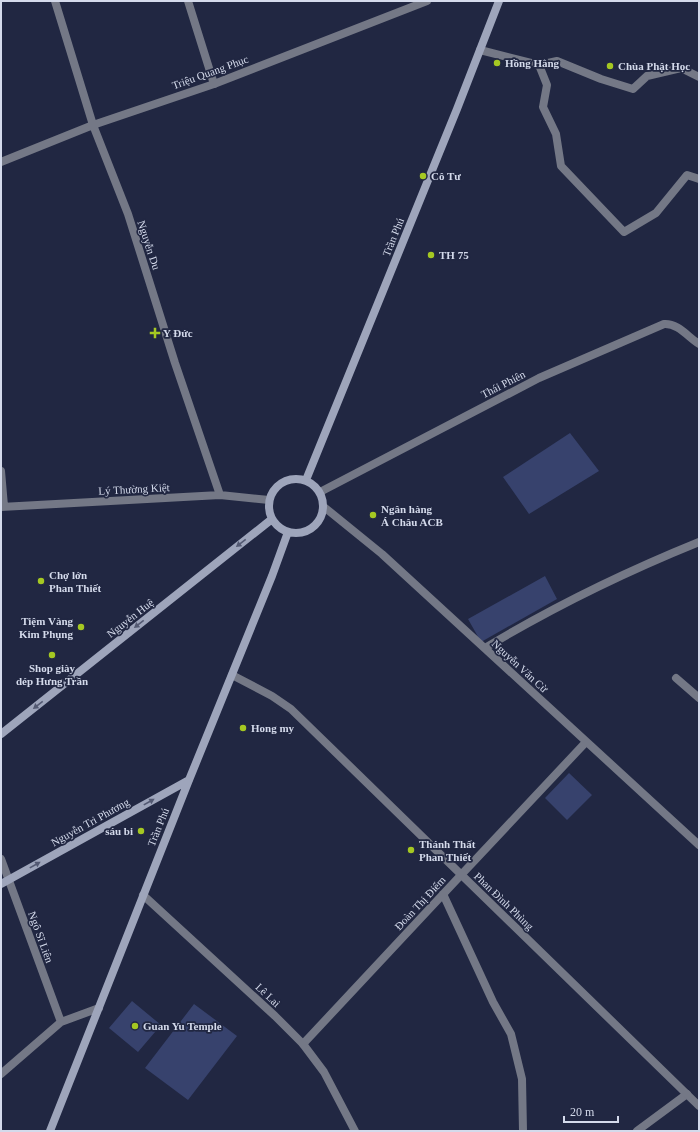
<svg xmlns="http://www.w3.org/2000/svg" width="700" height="1132" font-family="'Times New Roman',serif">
<rect width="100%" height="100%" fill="#212742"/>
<path fill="#37426d" d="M570,433L599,471L529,514L503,477Z
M545,576L557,599L481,642L468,619Z
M569,773L592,795L567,820L545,798Z
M132,1001L161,1025L138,1052L109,1028Z
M194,1004L237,1036L188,1100L145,1068Z"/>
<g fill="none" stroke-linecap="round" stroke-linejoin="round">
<path stroke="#747886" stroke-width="8" d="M188,1L214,84
M480,50L539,65L557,61L601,79L633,89L647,76L681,68L699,77
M539,65L547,85L543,107L556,134L561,166L624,232L656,213L687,175L699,179
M443,894L493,1002L511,1034L522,1079L523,1131
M303,1044L461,875
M637,1131L687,1094"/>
<path stroke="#747886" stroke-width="8" d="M55,1L93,125L128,214L175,363L220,495
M1,162L93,125L214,84L427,1
M1,471L4,506
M320,492L539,378L664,324C678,323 688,337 699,344
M1,507L220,495L269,500
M324,507L382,554L699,845
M485,648C553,607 625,572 699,542
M232,675L272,696L291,709L699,1106
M676,678L699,698
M1,859L61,1022
M461,875L586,742
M143,895L275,1016L303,1044L324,1072L355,1131
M1,1074L61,1022L99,1008"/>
<path stroke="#9ea5bb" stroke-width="8" d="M269 506a27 27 0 1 1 54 0a27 27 0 1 1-54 0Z
M306,480L457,109L499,1
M1,734L272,519
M1,884L189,780
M50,1131L189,780L272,576L288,532"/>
</g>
<defs><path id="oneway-solid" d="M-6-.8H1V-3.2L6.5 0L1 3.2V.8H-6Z"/></defs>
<g fill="#535972">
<use href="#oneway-solid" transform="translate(241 543) rotate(142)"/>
<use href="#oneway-solid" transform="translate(139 624) rotate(142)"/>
<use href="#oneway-solid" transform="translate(38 705) rotate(142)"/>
<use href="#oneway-solid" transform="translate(149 802) rotate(-29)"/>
<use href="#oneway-solid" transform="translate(35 865) rotate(-29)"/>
</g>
<g fill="#a5c822" stroke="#212742" stroke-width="1.5">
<circle cx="497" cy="63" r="4"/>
<circle cx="610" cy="66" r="4"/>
<circle cx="423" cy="176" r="4"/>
<circle cx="431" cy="255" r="4"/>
<path d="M153 327h4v4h4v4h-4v4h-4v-4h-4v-4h4z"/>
<circle cx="373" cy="515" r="4"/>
<circle cx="41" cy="581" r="4"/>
<circle cx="81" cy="627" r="4"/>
<circle cx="52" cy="655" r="4"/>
<circle cx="243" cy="728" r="4"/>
<circle cx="141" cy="831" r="4"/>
<circle cx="411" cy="850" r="4"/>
<circle cx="135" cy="1026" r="4"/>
</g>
<g text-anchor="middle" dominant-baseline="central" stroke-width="3.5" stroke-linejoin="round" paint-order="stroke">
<g font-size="11" font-weight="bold" fill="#d4daeb" stroke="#212742" text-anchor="start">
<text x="505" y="63">Hồng Hằng</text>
<text x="618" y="66">Chùa Phật Học</text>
<text x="431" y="176">Cô Tư</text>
<text x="439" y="255">TH 75</text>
<text x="163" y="333">Y Đức</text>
<text x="381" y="509">Ngân hàng<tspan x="381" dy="13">Á Châu ACB</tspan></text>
<text x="49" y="575">Chợ lớn<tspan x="49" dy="13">Phan Thiết</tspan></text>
<text x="73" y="621" text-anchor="end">Tiệm Vàng<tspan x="73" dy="13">Kim Phụng</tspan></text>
<text x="52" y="668" text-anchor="middle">Shop giày<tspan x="52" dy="13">dép Hưng Trần</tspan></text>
<text x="251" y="728">Hong my</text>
<text x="133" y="831" text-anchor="end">sáu bi</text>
<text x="419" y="844">Thánh Thất<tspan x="419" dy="13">Phan Thiết</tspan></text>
<text x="143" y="1026">Guan Yu Temple</text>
</g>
<g font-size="11" fill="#d4daeb" stroke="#212742">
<text transform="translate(210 72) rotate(-20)">Triệu Quang Phục</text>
<text transform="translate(393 237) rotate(-68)">Trần Phú</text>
<text transform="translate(149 245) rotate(72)">Nguyễn Du</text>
<text transform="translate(503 384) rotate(-27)">Thái Phiên</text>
<text transform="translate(134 489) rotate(-3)">Lý Thường Kiệt</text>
<text transform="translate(130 618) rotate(-38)">Nguyễn Huệ</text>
<text transform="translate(520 666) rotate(43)">Nguyễn Văn Cừ</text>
<text transform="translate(90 822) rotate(-29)">Nguyễn Tri Phương</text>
<text transform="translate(158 827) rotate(-68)">Trần Phú</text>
<text transform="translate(504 901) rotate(44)">Phan Đình Phùng</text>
<text transform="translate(420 903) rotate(-47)">Đoàn Thị Điểm</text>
<text transform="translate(41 937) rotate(70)">Ngô Sĩ Liên</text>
<text transform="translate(268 995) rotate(43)">Lê Lai</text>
</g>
</g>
<rect width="700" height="1132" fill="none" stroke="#d4daeb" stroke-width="4"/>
<path d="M564 1116v6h54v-6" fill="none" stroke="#d4daeb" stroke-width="2"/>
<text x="570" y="1116" font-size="12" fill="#d4daeb" stroke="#212742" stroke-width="3" paint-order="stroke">20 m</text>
</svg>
